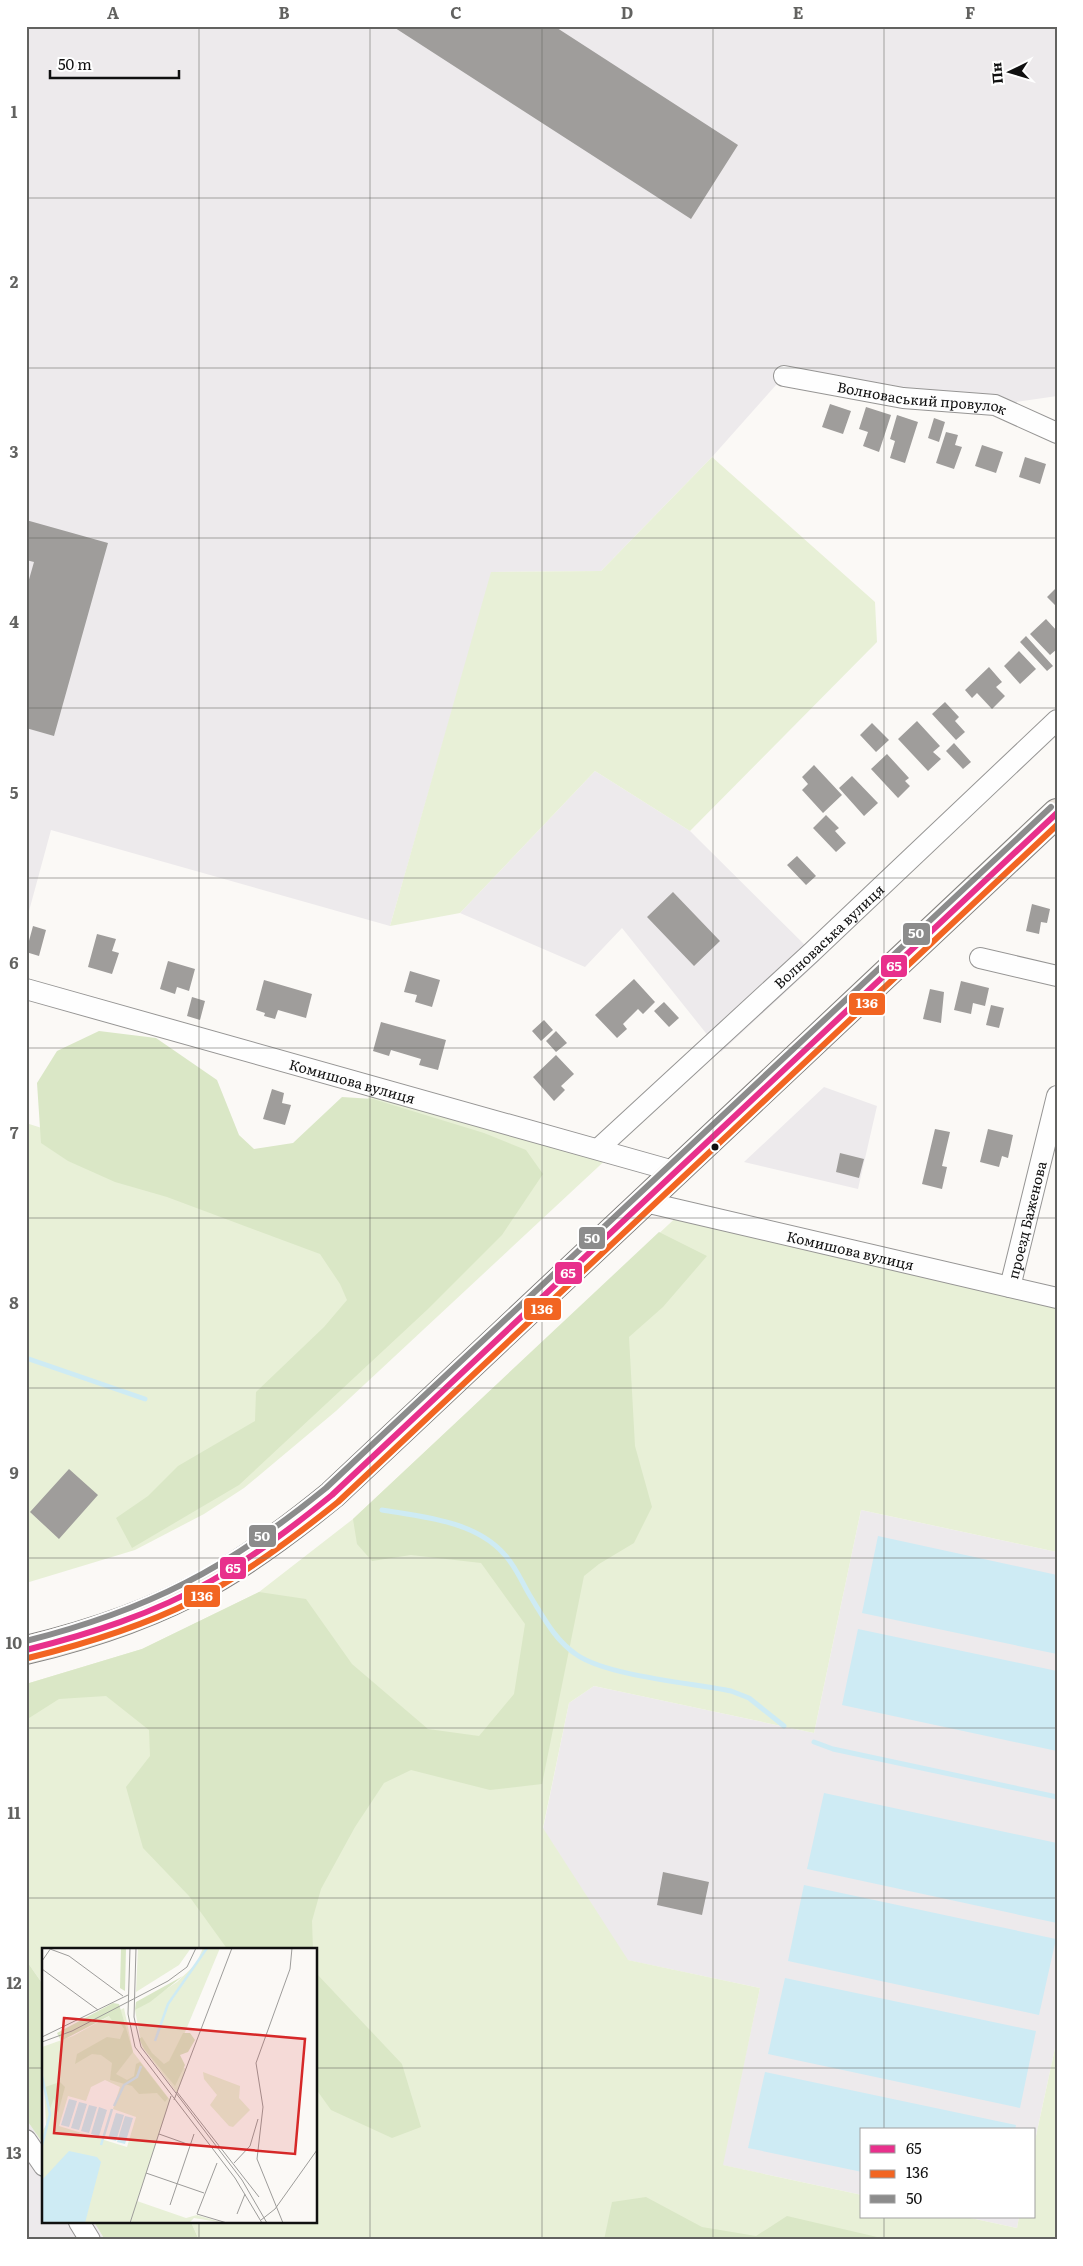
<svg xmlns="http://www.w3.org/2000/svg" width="1083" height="2266" font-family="Literata,serif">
<rect width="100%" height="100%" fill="#fbf9f6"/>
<path fill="#edeaec" d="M26,26H1057V396L995,405L784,376L712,457L601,571L492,572L390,926L51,830L26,922Z
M595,771L690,831L820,960L721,1052L622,928L585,967L460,913Z
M824,1087L877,1106L858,1189L744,1162Z
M861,1510L1057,1552V2039L1034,2145V2130H862V2195L722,2165L760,1988L627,1960L543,1829L569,1703L594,1686L814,1733Z
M26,2119L44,2145V2222H94L105,2240H26Z
M966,2217H1019L1017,2228Z"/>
<path fill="#e8f0d7" d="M712,457L875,602L877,642L690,831L595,771L460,913L390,926L491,572L601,571Z
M373,1086L612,1154L336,1411L244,1488L204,1514L135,1550L26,1583V1123L320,1216Z
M683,1211L1057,1298V1552L861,1510L814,1733L594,1686L569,1703L543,1828L628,1960L760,1988L723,2165L862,2195V2217H966L1017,2228L1019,2217H1034V2145L1057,2039V2240H199L191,2222H316V1950H44V1986L26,1960V1684L142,1649L259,1592L353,1519Z"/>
<path fill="#dae7c6" d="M99,1031L156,1038L217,1080L239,1135L254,1149L293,1143L342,1097L373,1099L484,1133L526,1150L543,1174L502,1235L428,1309L239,1485L132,1548L116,1518L148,1496L178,1466L255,1421L256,1392L324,1327L347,1300L340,1284L320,1254L167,1197L115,1182L68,1161L41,1143L37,1083L57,1051Z
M659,1232L707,1256L663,1307L629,1337L635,1446L652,1507L634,1543L599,1564L584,1576L542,1784L490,1790L411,1770L384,1783L355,1827L321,1889L312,1921L313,1950H228L189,1896L143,1848L126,1787L150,1756L149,1730L106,1696L59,1699L26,1720V1684L142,1649L259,1592L306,1599L352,1664L428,1729L479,1736L514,1694L525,1624L481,1563L411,1555L372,1561L357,1544L353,1519Z
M26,1960L44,1986V2145L26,2119Z
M316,1973L402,2064L421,2127L392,2138L331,2110L316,2089Z
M646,2197L702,2227L756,2236L787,2216L890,2240H604L612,2202Z
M94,2222H191L199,2240H105Z"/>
<path fill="#ceebf4" d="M878,1536L1057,1575V1654L862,1613Z
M858,1629L1057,1671V1751L842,1705Z
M824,1793L1057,1843V1923L807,1869Z
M804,1885L1056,1939L1039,2015L788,1961Z
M785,1978L1036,2031L1020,2108L768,2054Z
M765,2072L1016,2125L1015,2130H862V2172L748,2148Z"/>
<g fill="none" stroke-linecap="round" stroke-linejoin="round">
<path stroke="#ceebf4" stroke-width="5" d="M26,1358L145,1399
M382,1510C423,1517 475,1521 504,1554C516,1566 523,1585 532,1599C545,1620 556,1641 577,1655C608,1676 691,1683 731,1691L749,1698L784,1726
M814,1742L833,1749L1057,1797"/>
</g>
<path fill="#9f9d9b" d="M392,26H554L738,145L691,219Z
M830,404L851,411L843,434L822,427Z
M866,407L891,415L879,452L863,446L868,432L859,429Z
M897,415L918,422L905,463L890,458L895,441L890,439Z
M934,418L945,422L939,442L928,438Z
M946,432L958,435L955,445L962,447L954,469L936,463Z
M982,445L1003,452L996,473L975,466Z
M1025,457L1046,464L1040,484L1019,477Z
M26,520L108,543L54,736L26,728V590L34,562L26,560Z
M1057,587V607L1047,597Z
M1046,619L1057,631V649L1050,655L1030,634Z
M1026,636L1053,666L1047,671L1020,642Z
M1019,651L1036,669L1020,684L1004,666Z
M989,667L1002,682L996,687L1005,696L992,709L977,693L972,698L965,690Z
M945,702L959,717L955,721L965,732L956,740L932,714Z
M917,721L940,746L933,752L941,759L928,771L898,739Z
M872,723L889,740L876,752L860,735Z
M954,743L971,762L963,769L946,751Z
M887,754L909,778L905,781L910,786L898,798L871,769Z
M814,765L842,795L823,813L802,790L808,784L802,777Z
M852,776L878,803L864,816L839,788Z
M826,815L839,828L835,831L846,843L836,852L813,828Z
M797,856L816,876L806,885L787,865Z
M673,892L720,941L694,966L647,917Z
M1032,904L1050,909L1047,923L1041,922L1039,934L1026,931Z
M33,926L46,930L39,956L26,952Z
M97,934L116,939L112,951L119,953L112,974L88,967Z
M168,961L195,969L189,991L177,987L175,994L160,989Z
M410,971L440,980L432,1007L415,1002L417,995L404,992Z
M634,979L655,1002L643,1014L638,1009L623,1024L627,1029L617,1038L595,1015Z
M264,980L312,994L306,1018L278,1010L275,1019L264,1016L265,1013L256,1010Z
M961,981L989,988L985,1006L973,1003L971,1014L954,1010Z
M930,989L944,992L941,1023L923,1019Z
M192,997L205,1001L200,1020L187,1016Z
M664,1002L679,1018L669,1027L654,1011Z
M991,1005L1004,1008L999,1028L986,1025Z
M544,1020L553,1030L541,1041L532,1031Z
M381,1022L446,1040L438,1070L419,1065L421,1059L391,1050L389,1056L373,1051Z
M556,1031L567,1043L556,1052L546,1041Z
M556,1055L574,1074L561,1086L565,1090L554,1101L533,1077Z
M272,1089L284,1093L282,1103L291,1105L285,1125L263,1119Z
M935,1129L950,1132L942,1166L947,1167L942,1189L922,1184Z
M988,1129L1013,1135L1008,1158L1002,1156L999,1167L980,1162Z
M840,1153L864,1159L859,1178L836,1172Z
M69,1469L98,1495L59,1539L30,1512Z
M663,1872L709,1882L702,1915L657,1905Z"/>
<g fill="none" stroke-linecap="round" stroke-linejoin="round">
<g stroke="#969594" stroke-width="22">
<g id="street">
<path id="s1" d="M784,376L903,398L995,405L1057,433"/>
<path d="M980,958L1057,976"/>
<path id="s2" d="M26,989L677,1172"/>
<path id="s3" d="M598,1149L812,952L1057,720"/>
<path id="s4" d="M645,1202L1057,1298"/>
<path id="s5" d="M1010,1287L1057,1096"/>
<path d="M26,2140L44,2166"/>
<path d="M79,2222L90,2240"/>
</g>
</g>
<g stroke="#838281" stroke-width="30">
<path id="primary" d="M26,1650C89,1635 155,1613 211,1581C255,1556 294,1526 332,1495L1057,813"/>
</g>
<use href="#street" stroke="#fefefe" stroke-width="20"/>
<use href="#primary" stroke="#ebe5dc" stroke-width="28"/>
<g stroke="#fff" stroke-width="10">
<path id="bus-1" d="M26,1650C90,1634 153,1614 211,1581C254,1557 294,1526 332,1495L1057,813"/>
</g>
<g stroke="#fff" stroke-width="10">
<path id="bus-2" d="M28,1658C85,1644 141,1627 193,1601C245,1574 292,1539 338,1502L1057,825"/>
</g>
<g stroke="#fff" stroke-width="10">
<path id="bus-3" d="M26,1641C149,1610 228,1568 326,1488L1051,807"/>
</g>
<use href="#bus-1" stroke="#e8308c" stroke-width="6"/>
<use href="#bus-2" stroke="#f26522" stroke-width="6"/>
<use href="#bus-3" stroke="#8c8c8c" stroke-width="6"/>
</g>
<path fill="none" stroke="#626260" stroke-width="1" stroke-opacity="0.55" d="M199,26V1950M370,26V2240M542,26V2240M713,26V2240M884,26V2130M26,198H1057M26,368H1057M26,538H1057M26,708H1057M26,878H1057M26,1048H1057M26,1218H1057M26,1388H1057M26,1558H1057M26,1728H1057M26,1898H1057M26,2068H44M316,2068H1057M884,2217V2240M199,2222V2240"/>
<circle fill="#101010" stroke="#fff" stroke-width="2" cx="715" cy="1147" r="4.5"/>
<g text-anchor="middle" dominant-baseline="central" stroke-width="5" stroke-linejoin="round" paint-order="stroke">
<g font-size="14" fill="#101010" stroke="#fff">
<text stroke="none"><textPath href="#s1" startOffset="140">Волноваський провулок</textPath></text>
<text stroke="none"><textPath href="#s3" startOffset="314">Волноваська вулиця</textPath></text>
<text stroke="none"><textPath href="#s2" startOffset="339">Комишова вулиця</textPath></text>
<text stroke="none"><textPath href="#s5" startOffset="69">проезд Баженова</textPath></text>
<text stroke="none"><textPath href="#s4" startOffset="211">Комишова вулиця</textPath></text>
</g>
</g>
<g transform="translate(42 1948)">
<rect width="275" height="275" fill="#fbf9f6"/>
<path d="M96,0H149L137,17L94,44ZM161,0H178L131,113L144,121L135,145L100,99L93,62L135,34L154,16ZM82,60L91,104L128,152L95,253L144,270L155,267L182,275L152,270L147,275H0V184L4,177L0,99L31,88ZM63,132L78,139L71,161L94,169L85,199L17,178L26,148L44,153L49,139ZM161,124L198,138L197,150L208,162L191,179L187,178L168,157L175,147L162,131Z" fill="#e8f0d7" fill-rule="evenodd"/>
<path d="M79,0H84L83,43L78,40ZM141,28L108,54L93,62L94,54ZM71,55L77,56L91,104L74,126L85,132L92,128L94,116L98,114L126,150L123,154L115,145L97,146L90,138L68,132L70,115L59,107L50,106L33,116L35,106L65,89L78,91L82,81L77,73L71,74L67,68L19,93L15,85ZM141,85H148L153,92L146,104L138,107L143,117L133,138L103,102L97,91L100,89L110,105L122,116L127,113ZM18,134L23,139L16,165L12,150L8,161L3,142V139Z" fill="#dae7c6"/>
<path d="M27,151L35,153L27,179L19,177ZM37,154L45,156L37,182L29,180ZM47,157L55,159L47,185L39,183ZM57,159L65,162L57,188L49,186ZM74,165L82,167L74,193L66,191ZM83,168L91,170L83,196L75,194ZM27,203L55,209L59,214L43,275H0V232Z" fill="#ceebf4"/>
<path fill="none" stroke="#ceebf4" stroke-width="2.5" d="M113,93L126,56L165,0M0,128L8,166L0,197M72,158L82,137L95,129L99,118M59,197L70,161"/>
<path fill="none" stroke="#9d9c9a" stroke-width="1" d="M88,0L86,66L93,99L193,230L220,275M94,0L92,69L99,99L200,232L225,275M8,1L27,8L81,48M0,13L9,0M0,21L56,62M0,89L86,47M0,94L30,83L126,33L145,19L154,0M135,144L217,249M132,152L190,0M117,186L148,197M175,215L155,266L185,275M192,215L208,198L216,171M104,225L162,245M128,257L152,186M195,266L203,246M219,272L233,261L275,202M88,275L129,148M241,275L215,211L221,159L214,115L248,21L250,0"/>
<path fill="#d62828" fill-opacity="0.15" stroke="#d62828" stroke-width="2.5" d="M22,70L263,91L253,206L12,185Z"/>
<rect width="275" height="275" fill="none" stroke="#101010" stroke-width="2.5"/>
</g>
<g stroke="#fff" stroke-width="2">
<rect x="902" y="922" width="29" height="24" rx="5" fill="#8c8c8c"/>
<rect x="880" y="954" width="28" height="24" rx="5" fill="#e8308c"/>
<rect x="848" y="992" width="38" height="24" rx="5" fill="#f26522"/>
<rect x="578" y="1226" width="28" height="24" rx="5" fill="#8c8c8c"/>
<rect x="554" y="1261" width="29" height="24" rx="5" fill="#e8308c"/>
<rect x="523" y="1297" width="39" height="24" rx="5" fill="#f26522"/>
<rect x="248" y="1524" width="29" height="24" rx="5" fill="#8c8c8c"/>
<rect x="219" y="1556" width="28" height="24" rx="5" fill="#e8308c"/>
<rect x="183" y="1584" width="38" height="24" rx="5" fill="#f26522"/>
</g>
<g font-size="14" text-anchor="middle" font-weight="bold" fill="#fff">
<text x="916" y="938">50</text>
<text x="894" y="971">65</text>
<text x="867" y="1008">136</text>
<text x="592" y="1243">50</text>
<text x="568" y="1278">65</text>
<text x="542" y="1314">136</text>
<text x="262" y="1541">50</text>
<text x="233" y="1573">65</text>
<text x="202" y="1601">136</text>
</g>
<rect width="1083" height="2266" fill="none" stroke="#ffffff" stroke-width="55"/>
<rect x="860" y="2128" width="175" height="90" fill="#ffffff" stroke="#9f9f9f"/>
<rect x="870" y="2145" width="25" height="8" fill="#e8308c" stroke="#9f9f9f"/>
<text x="906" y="2154" font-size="15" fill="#101010">65</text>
<rect x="870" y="2170" width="25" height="8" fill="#f26522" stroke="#9f9f9f"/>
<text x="906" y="2178" font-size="15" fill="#101010">136</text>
<rect x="870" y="2195" width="25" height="8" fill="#8c8c8c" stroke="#9f9f9f"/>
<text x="906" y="2204" font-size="15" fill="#101010">50</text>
<g transform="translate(1010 72) rotate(265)" stroke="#ffffff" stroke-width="4" paint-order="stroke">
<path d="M0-4L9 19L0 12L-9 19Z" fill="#101010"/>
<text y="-8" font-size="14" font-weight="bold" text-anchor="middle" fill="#101010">Пн</text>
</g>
<path d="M50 70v8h129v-8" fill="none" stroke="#101010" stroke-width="2.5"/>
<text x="58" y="70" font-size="15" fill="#101010" stroke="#ffffff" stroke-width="4" paint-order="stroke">50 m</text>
<rect x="28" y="28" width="1028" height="2210" fill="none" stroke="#626260" stroke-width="2"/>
<g font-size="16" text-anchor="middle" font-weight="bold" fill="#626260">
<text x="113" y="19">A</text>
<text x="284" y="19">B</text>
<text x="456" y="19">C</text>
<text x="627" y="19">D</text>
<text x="798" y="19">E</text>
<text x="970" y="19">F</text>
<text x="14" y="118">1</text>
<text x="14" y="288">2</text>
<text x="14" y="458">3</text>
<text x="14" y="628">4</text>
<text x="14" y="799">5</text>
<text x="14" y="969">6</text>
<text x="14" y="1139">7</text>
<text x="14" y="1309">8</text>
<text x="14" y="1479">9</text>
<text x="14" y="1649">10</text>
<text x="14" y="1819">11</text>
<text x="14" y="1989">12</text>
<text x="14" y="2159">13</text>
</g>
</svg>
